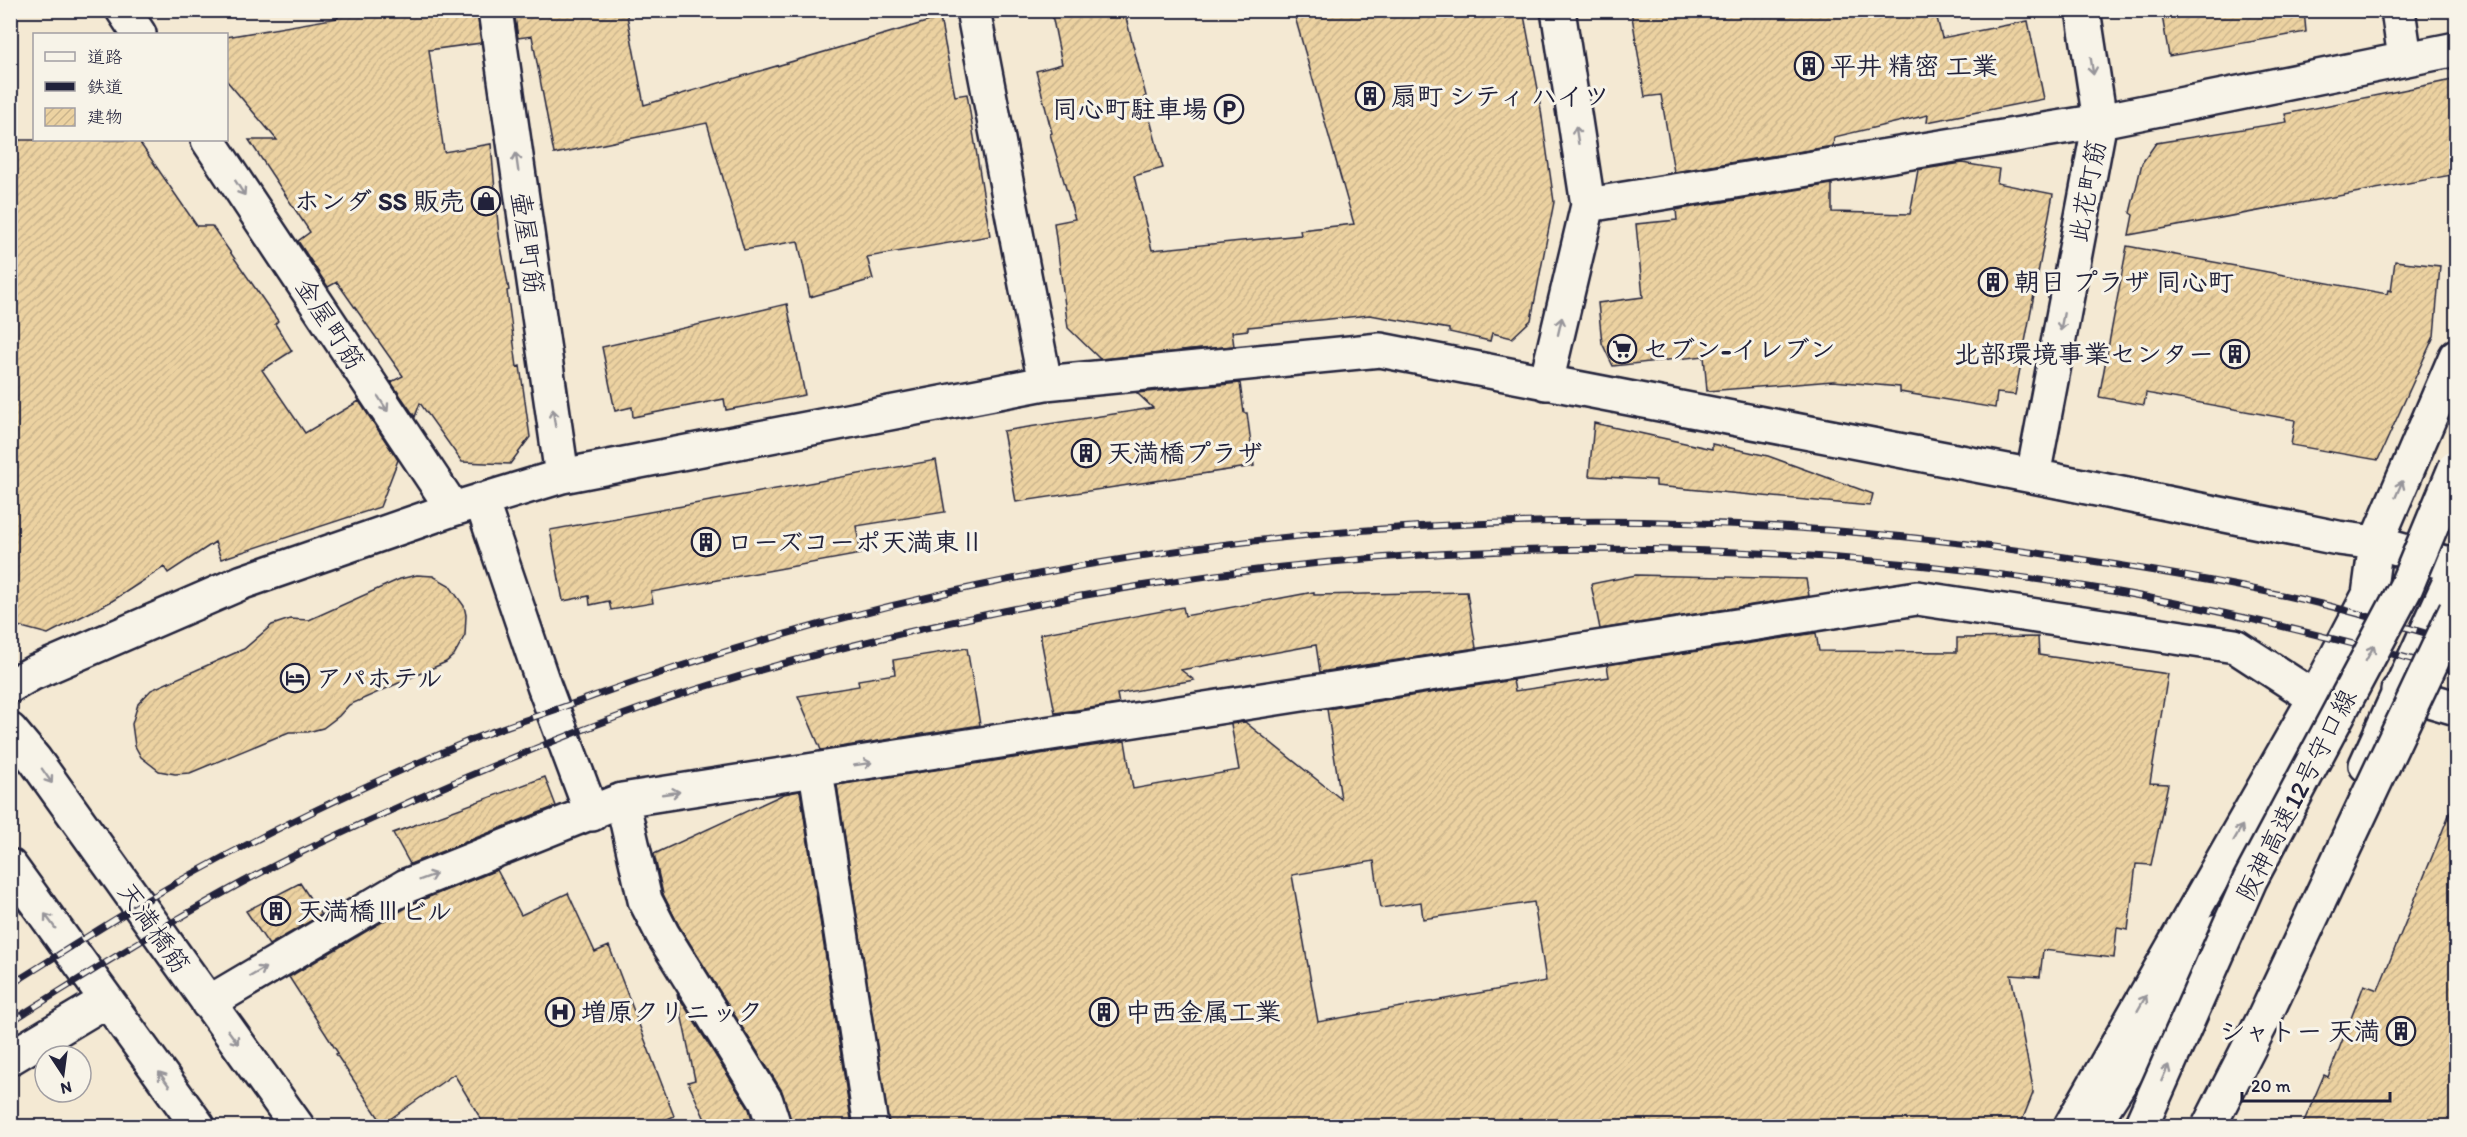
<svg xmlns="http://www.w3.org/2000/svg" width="2467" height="1137" font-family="Itim,'Klee One',sans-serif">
<defs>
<pattern id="building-hatch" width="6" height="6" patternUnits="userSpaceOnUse" patternTransform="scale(1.5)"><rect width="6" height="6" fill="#ecd2a1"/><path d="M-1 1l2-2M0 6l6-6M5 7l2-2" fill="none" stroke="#cab48c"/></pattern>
</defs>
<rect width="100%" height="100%" fill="#f4e9d3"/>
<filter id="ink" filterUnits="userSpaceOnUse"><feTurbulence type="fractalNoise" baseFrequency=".0167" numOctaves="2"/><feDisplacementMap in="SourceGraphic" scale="12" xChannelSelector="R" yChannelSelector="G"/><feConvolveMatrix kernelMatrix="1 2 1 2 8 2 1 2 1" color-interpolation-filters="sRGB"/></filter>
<g filter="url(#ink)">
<path fill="url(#building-hatch)" stroke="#22223b" stroke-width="1.5" fill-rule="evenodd" d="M337,10H477L481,43L429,50L444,152L491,144L499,236L509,290L507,291L517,367L520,366L530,437L510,464L462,462L420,403L415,417L391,382L403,376L337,282L328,287L298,241L310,232L249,140H277L226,80V37L338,18Z
M514,10H626L644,105L940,18L955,96L967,94L990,236L867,257L873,279L810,297L798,241L744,250L707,123L554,154L532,36L518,38Z
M1051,10H1124L1146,96L1144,97L1163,168L1134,176L1152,250L1301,235L1300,230L1354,224L1293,10H1523L1538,89L1554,202L1531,320L1512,338L1492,333L1490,341L1449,332V329L1370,315L1248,327V330L1232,332L1234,346L1100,359L1068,328L1054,223L1075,219L1050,134L1052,133L1036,71L1062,64Z
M1631,10H1935L1942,38L2028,21L2044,99L1927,122L1928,115L1834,137L1833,146L1674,172L1661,95L1645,97Z
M2161,10H2304L2306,32L2169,56Z
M2457,79V174L2129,235L2133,215L2130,213L2142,163L2156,143L2287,122L2285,114Z
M10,140H138L197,226H212L278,321L275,324L292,351L262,370L305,433L359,401L398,460L380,507L221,559L215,542L168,573L164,567L112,601L48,634L10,624Z
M1962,163L1999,169L1997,183L2053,194L2015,395L1997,393L1995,408L1900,392V387L1833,381L1707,391L1704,356L1613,366L1602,343L1598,303L1643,297L1636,224L1677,220L1676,210L1681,209L1832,184V212L1910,214L1918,170Z
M2127,246L2387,294L2388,290L2391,291L2395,261L2440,266L2434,336L2378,460L2291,445L2295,420L2146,393L2144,405L2099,397Z
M787,304L805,395L726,410L724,399L633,417L632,407L615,411L602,347Z
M1240,383L1244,413H1247L1254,466L1016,502L1003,431L1153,408L1137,393Z
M1594,423L1712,449V444L1768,456L1873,494L1870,506L1656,486V480L1589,476Z
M936,460L945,512L856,526L861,554L651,592L653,603L611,610L609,601L590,605L589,596L563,601L550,530Z
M417,575L433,576L449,585L464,606L466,615L465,635L454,655L446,662L349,705L339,716L323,728L308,732H289L190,773L175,774L159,771L141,757L135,746L132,724L138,704L151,690L244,649L272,625L290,619L309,620L400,579Z
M1636,575L1806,579L1809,596L1600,629L1591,584Z
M1314,592V595L1467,592L1476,648L1320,672L1316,645L1181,670L1194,680L1117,694L1119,704L1055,713L1040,634L1183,607L1185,616Z
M1816,633L1819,651L1957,652V638L2038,637L2039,655L2168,674L2150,783L2168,784L2151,865L2136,864L2128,930L2117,928L2114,958L2043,950L2040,977L2011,975L2033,1088V1093L2020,1126H889L837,785L1125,741L1133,789L1239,770L1231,724L1245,722L1341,799L1327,709L1513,680L1515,691L1609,677L1607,665ZM1374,861L1381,908L1421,902L1423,919L1534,902L1546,981L1318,1022L1292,875Z
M967,648L980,725L821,750L798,696L859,686L858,680L895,674L893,660Z
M545,777L556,806L410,864L393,833Z
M800,791L852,1126H792L782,1091L679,926L663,894L654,854L784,794Z
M2455,800L2457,1126H2302L2324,1075L2328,1077L2364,985L2378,990Z
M497,870L521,915L568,893L595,952L609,946L674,1116L653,1126H485L454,1074L383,1124L336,1054L338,1053L289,977L414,903Z
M300,883L321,915L269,945L246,911Z
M677,994L749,1109L754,1126H708L688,1082L695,1080Z"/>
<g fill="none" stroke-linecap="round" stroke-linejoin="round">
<g stroke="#22223b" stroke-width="38">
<path id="minor" d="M123,10L139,34
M495,10L562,476
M973,10L1045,383
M2398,10L2405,58
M208,140L453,509
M1588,205L2100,121L2456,49
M1546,383L1588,205L1558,10
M2033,476L2100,121L2083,10
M481,500L544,686L592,814
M10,686L33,673L243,582L453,509L562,476L1045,383L1380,350L2033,476L2338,538L2376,543L2456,566
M2398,691L2456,708
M10,730L35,760L297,1126
M2366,765L2456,568
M816,771L871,1126
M622,800L645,900L663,935L766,1101L774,1126
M10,866L198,1126
M208,1003L406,886L622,800L1917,598L2235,646L2315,698
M10,1058L107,1000
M2071,1126L2315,698L2369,595L2376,543L2456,356"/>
</g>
<g stroke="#22223b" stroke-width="38">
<path id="highway" d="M2092,1126L2217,931"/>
</g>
<use href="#minor" stroke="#f7f3e8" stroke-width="33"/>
<use href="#highway" stroke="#f7f3e8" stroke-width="33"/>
<g stroke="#22223b" stroke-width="7">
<path id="rail" d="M10,985C72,947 133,906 196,872C286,822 379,779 473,739C513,723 554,711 594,696C1059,527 1554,483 2044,554C2136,567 2230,582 2321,604C2366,615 2411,629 2456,642
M10,1022C109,961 205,898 310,848C425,793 544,742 664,700C761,667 861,642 961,620C1330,538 1708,528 2082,586C2208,606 2333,638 2456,671"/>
</g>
<use href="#rail" stroke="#f7f3e8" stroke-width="4.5" stroke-dasharray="14" stroke-linecap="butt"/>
<g stroke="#22223b" stroke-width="38" stroke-linecap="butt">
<path id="highway-bridge" d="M2141,1126L2250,880L2406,587L2456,466
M2209,1126L2265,1016L2456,610"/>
</g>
<use href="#highway-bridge" stroke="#f7f3e8" stroke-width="33"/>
</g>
<defs><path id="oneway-shaft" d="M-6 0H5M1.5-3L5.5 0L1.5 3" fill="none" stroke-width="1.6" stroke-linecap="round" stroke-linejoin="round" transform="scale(1.5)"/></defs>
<g stroke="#97959a">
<use href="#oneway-shaft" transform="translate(2092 66) rotate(81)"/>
<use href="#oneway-shaft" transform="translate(1577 135) rotate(-99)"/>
<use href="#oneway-shaft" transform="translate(517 162) rotate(-98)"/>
<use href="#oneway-shaft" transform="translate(240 188) rotate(57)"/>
<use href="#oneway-shaft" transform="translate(2062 322) rotate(101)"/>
<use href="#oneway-shaft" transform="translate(1560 326) rotate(-77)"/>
<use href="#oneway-shaft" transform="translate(383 404) rotate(57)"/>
<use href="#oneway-shaft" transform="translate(554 418) rotate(-98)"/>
<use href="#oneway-shaft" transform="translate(2399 489) rotate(-67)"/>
<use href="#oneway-shaft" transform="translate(2370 653) rotate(-62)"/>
<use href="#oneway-shaft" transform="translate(863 764) rotate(-9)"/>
<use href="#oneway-shaft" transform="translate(47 776) rotate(55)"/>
<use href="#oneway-shaft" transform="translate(671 793) rotate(-8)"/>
<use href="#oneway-shaft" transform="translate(2238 833) rotate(-60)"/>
<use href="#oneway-shaft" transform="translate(428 877) rotate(-21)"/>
<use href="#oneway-shaft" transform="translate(50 921) rotate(-126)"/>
<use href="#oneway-shaft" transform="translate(258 972) rotate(-30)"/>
<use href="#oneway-shaft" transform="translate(2142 1003) rotate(-60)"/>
<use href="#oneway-shaft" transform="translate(233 1037) rotate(54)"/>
<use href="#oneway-shaft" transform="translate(2165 1073) rotate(-66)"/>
<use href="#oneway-shaft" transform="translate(164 1079) rotate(-126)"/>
</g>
</g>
<defs>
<g id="building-ring" transform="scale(1.5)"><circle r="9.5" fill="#f7f3e8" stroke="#22223b" stroke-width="1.5"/><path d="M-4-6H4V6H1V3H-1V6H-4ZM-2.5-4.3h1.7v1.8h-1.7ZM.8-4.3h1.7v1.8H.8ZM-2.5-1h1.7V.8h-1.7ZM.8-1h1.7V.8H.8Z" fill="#22223b"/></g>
<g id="parking-ring" transform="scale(1.5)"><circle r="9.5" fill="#f7f3e8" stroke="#22223b" stroke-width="1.5"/><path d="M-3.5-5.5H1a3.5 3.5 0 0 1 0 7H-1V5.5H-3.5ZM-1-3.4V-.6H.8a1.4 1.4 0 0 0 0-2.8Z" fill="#22223b"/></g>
<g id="shop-ring" transform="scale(1.5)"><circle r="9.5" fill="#f7f3e8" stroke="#22223b" stroke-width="1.5"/><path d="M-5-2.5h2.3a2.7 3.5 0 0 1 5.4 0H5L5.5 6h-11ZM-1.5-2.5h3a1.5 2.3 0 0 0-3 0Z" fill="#22223b"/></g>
<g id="supermarket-ring" transform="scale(1.5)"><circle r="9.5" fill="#f7f3e8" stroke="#22223b" stroke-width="1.5"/><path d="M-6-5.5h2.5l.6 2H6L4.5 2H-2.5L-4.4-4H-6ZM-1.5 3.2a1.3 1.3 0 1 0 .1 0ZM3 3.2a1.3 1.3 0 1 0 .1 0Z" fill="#22223b"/></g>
<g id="hotel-ring" transform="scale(1.5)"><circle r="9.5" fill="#f7f3e8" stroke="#22223b" stroke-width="1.5"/><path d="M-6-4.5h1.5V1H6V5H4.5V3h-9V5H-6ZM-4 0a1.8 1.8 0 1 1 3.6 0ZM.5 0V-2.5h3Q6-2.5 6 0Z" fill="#22223b"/></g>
<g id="hospital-ring" transform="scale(1.5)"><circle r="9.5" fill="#f7f3e8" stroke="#22223b" stroke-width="1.5"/><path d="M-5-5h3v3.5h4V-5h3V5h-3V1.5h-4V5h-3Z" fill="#22223b"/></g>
</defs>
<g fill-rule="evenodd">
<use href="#building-ring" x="1809" y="66"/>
<use href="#building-ring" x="1370" y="96"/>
<use href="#parking-ring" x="1229" y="109"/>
<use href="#shop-ring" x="486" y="201"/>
<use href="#building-ring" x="1993" y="282"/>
<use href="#supermarket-ring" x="1622" y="349"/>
<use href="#building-ring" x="2235" y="354"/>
<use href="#building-ring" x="1086" y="453"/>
<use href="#building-ring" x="706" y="542"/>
<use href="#hotel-ring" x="295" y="678"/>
<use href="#building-ring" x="276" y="911"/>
<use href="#hospital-ring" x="560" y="1012"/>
<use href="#building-ring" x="1104" y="1012"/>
<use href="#building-ring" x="2401" y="1031"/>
</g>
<g text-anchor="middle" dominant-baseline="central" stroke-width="6" stroke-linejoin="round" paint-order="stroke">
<g font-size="26" font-weight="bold" fill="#22223b" stroke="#f7f3e8" text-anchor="start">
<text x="1830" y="66">平井 精密 工業</text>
<text x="1391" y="96">扇町 シティ ハイツ</text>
<text x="1208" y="109" text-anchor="end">同心町駐車場</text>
<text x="465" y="201" text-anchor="end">ホンダ SS 販売</text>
<text x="2014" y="282">朝日 プラザ 同心町</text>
<text x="1643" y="349">セブン-イレブン</text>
<text x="2214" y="354" text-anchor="end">北部環境事業センター</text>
<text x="1107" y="453">天満橋プラザ</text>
<text x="727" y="542">ローズコーポ天満東Ⅱ</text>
<text x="316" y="678">アパホテル</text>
<text x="297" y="911">天満橋Ⅲビル</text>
<text x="581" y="1012">増原クリニック</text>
<text x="1125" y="1012">中西金属工業</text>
<text x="2380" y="1031" text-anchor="end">シャトー 天満</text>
</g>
<g font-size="26" fill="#22223b" stroke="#f7f3e8">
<text transform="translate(2087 191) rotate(-79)">此花町筋</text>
<text transform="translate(528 243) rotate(82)">壷屋町筋</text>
<text transform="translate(330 324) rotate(57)">金屋町筋</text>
<text transform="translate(2296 795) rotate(-63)">阪神高速12号守口線</text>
<text transform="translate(154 928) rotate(55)">天満橋筋</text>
</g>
</g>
<rect width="2467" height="1137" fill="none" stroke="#f7f3e8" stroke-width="36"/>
<rect x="18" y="18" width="2431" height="1101" fill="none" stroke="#22223b" stroke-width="2" filter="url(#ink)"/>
<rect x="33" y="33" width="195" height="108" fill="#f7f3e8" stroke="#a29fa3" stroke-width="1.5"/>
<rect x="45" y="52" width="30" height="9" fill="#f7f3e8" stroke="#a29fa3" stroke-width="1.5"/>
<text x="87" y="63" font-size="18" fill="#22223b">道路</text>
<rect x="45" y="82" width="30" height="9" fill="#22223b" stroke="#a29fa3" stroke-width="1.5"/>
<text x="87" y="93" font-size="18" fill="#22223b">鉄道</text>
<rect x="45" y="108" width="30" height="18" fill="url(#building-hatch)" stroke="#a29fa3" stroke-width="1.5"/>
<text x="87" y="123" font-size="18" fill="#22223b">建物</text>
<g transform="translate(63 1074) rotate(167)"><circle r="28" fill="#f7f3e8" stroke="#a29fa3" stroke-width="1.5"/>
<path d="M0-4.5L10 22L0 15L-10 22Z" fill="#22223b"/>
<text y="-9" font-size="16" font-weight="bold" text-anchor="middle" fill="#22223b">N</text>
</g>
<path d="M2242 1092v9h148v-9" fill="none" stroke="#22223b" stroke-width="3"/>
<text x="2251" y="1092" font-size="18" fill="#22223b" stroke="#f7f3e8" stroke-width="4.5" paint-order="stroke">20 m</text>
</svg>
